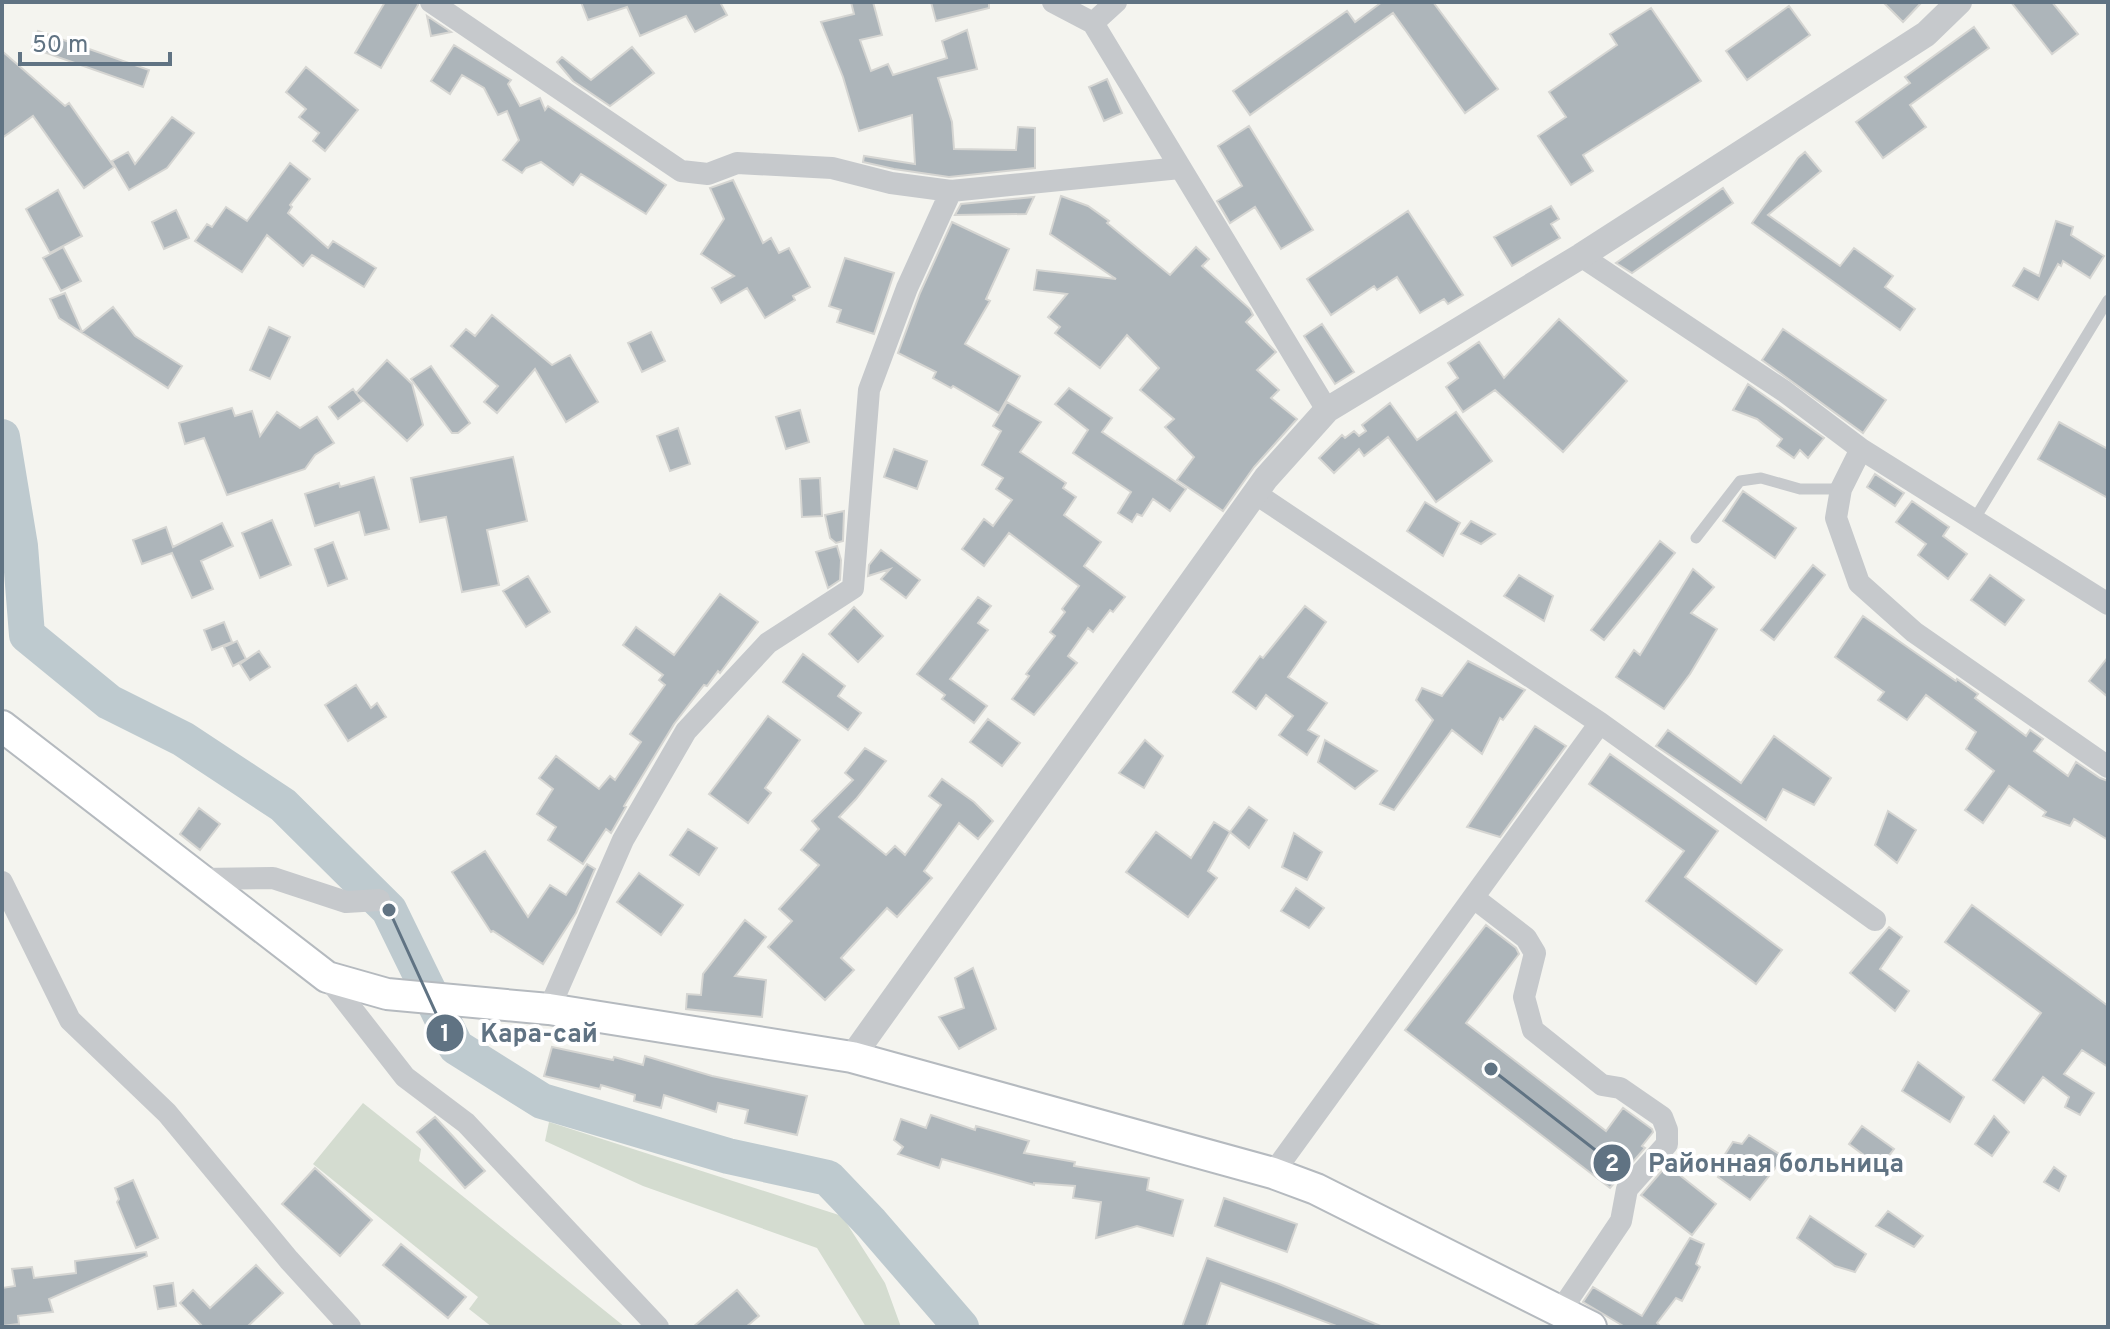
<svg xmlns="http://www.w3.org/2000/svg" width="2110" height="1329" font-family="Overpass,sans-serif">
<rect width="100%" height="100%" fill="#f4f4ef"/>
<path fill="#d4dcd0" d="M363,1103L421,1149L419,1161L625,1327H492L469,1309L478,1297L313,1164Z
M549,1122L842,1216L885,1283L901,1327H866L817,1248L643,1186L545,1141Z"/>
<g fill="none" stroke-linecap="round" stroke-linejoin="round">
<path stroke="#becacf" stroke-width="36" d="M2,437L20,546L27,635L109,702L183,739L283,805L389,910L456,1047L542,1101L728,1156L828,1178L871,1223L961,1327"/>
</g>
<path fill="#adb5ba" stroke="#d5d5d2" stroke-width="2" d="M385,2H417L418,5L381,68L355,53Z
M581,2H720L727,15L695,32L686,16L640,36L627,7L588,20Z
M851,2H873L882,35L860,40L871,71L888,64L893,75L947,58L942,41L967,30L977,69L938,78L952,122L954,149L1016,150L1018,127L1035,128V168L949,177L894,169L863,162L864,156L915,164L912,115L859,131L843,77L821,22L854,14Z
M931,2H989V8L936,21Z
M1382,2H1433L1498,89L1465,113L1393,13L1250,115L1233,91L1347,11L1355,22Z
M1883,2H1922L1903,22Z
M2011,2H2052L2078,34L2052,54Z
M1789,6L1810,35L1747,80L1726,51Z
M1651,8L1701,81L1583,155L1593,171L1571,185L1538,136L1566,117L1549,92L1617,45L1610,34Z
M427,16L451,32L431,36Z
M1974,27L1989,48L1910,105L1926,127L1883,158L1856,122L1910,83L1905,77Z
M38,31L149,70L143,87L32,48Z
M454,45L511,80L508,84L520,106L540,98L545,110L548,106L666,185L646,214L581,174L573,185L541,162L526,168L522,173L503,160L519,140L507,111L498,115L484,88L462,75L450,94L431,81Z
M632,47L654,73L610,106L573,81L557,62L562,57L591,80Z
M2,51L65,106L69,103L114,167L84,188L33,116L2,138Z
M306,67L358,110L325,151L313,141L319,133L299,117L306,109L286,92Z
M1107,79L1122,113L1104,121L1089,87Z
M172,117L194,133L167,168L129,190L112,161L128,152L135,164Z
M1249,126L1313,230L1281,249L1255,207L1230,223L1217,201L1242,186L1218,146Z
M1805,152L1821,171L1768,215L1840,266L1854,248L1893,276L1885,287L1915,309L1900,330L1752,223L1798,158Z
M290,163L310,179L290,205L292,207L288,213L328,248L333,241L376,268L364,287L312,255L303,266L267,235L242,272L195,241L207,224L212,227L226,207L247,221Z
M733,180L763,243L771,238L779,253L789,248L810,287L793,296L795,300L765,318L747,288L721,303L712,288L734,276L701,254L724,219L710,188Z
M1723,188L1733,203L1632,273L1616,263Z
M58,190L82,236L50,253L26,209Z
M1061,196L1088,206L1109,221L1107,223L1170,275L1196,247L1209,259L1202,266L1250,309L1253,315L1246,322L1276,352L1257,370L1279,390L1271,398L1297,419L1254,467L1223,511L1177,480L1194,457L1165,427L1174,419L1140,390L1159,368L1127,335L1100,368L1055,333L1060,327L1048,317L1067,294L1034,290L1037,270L1116,279L1050,234Z
M1034,197L1026,214L955,215L961,204Z
M1551,206L1559,219L1551,224L1560,238L1512,266L1494,237Z
M176,210L189,238L164,249L152,222Z
M1408,211L1463,295L1448,304L1444,299L1420,313L1397,277L1377,290L1374,286L1331,315L1307,279Z
M2056,221L2073,227L2071,235L2104,256L2090,278L2063,261L2061,266L2058,264L2038,300L2013,286L2024,268L2039,276Z
M952,222L1009,249L986,299L990,301L965,344L1020,376L999,413L953,386L951,388L933,378L936,372L898,353L920,293Z
M63,247L81,281L61,291L43,258Z
M845,258L894,273L874,334L837,322L841,310L829,306Z
M65,293L82,332L113,307L135,336L182,366L168,388L59,318L50,299Z
M492,315L552,365L570,355L598,402L566,422L535,369L497,413L484,402L498,386L451,346L466,329L475,336Z
M1559,319L1627,381L1563,452L1495,390L1463,412L1446,387L1458,378L1448,363L1479,342L1504,378Z
M1322,324L1354,372L1335,384L1304,336Z
M269,327L290,337L270,379L250,370Z
M1783,329L1886,400L1863,433L1762,360Z
M651,332L665,361L642,372L628,343Z
M387,360L412,384L423,425L407,441L356,393Z
M431,366L470,423L458,433H452L411,379Z
M1748,384L1824,438L1808,458L1800,450L1794,458L1777,446L1782,439L1757,419L1733,410Z
M1069,388L1112,418L1102,432L1186,489L1170,511L1153,499L1142,516L1137,514L1132,522L1118,513L1131,492L1073,453L1088,430L1055,404Z
M353,389L362,401L338,419L329,407Z
M1007,402L1041,422L1020,452L1066,483L1063,488L1076,497L1064,515L1101,542L1084,566L1125,597L1113,612L1110,610L1093,632L1088,628L1068,656L1077,663L1034,715L1012,699L1029,676L1026,674L1055,636L1050,632L1065,612L1062,609L1079,586L1009,533L984,566L962,549L984,519L993,526L1012,500L996,489L1003,478L982,465L1001,431L993,426Z
M1390,403L1417,440L1456,412L1492,461L1436,502L1388,437L1364,456L1359,449L1334,473L1319,458L1342,435L1345,438L1354,431L1359,436L1366,431L1362,425Z
M232,408L235,416L252,411L260,436L277,412L300,428L317,417L334,443L315,455L305,469L227,495L204,438L185,444L179,423Z
M800,410L809,442L786,449L776,417Z
M2059,422L2108,449V498L2038,459Z
M678,428L690,464L670,471L657,436Z
M894,449L927,461L917,489L884,477Z
M513,457L527,521L487,530L499,585L462,592L446,517L420,522L411,478Z
M1875,474L1904,493L1895,506L1867,487Z
M374,477L389,529L365,535L359,512L315,526L305,494L339,483L340,487Z
M820,478L822,516L802,517L800,479Z
M1743,491L1796,528L1775,558L1723,521Z
M1912,501L1949,527L1943,536L1967,554L1948,579L1918,555L1926,544L1896,522Z
M1425,502L1460,523L1443,556L1407,531Z
M844,511L843,541L836,543L830,538L825,515Z
M272,520L291,565L260,578L242,533Z
M1471,521L1495,534L1481,544L1461,534Z
M222,523L233,546L201,561L213,589L192,598L172,553L142,564L133,540L166,527L173,547Z
M1660,541L1675,553L1604,640L1591,630Z
M333,542L347,579L328,586L315,549Z
M837,546L841,560L840,580L828,588L816,552Z
M881,550L920,580L906,598L881,579L890,569L868,576L869,565Z
M1813,565L1825,575L1774,640L1761,630Z
M1693,569L1714,587L1691,613L1717,629L1690,674L1664,709L1616,677L1634,650L1640,655Z
M1519,575L1553,596L1544,621L1504,596Z
M1990,575L2024,600L2005,625L1971,600Z
M528,576L550,612L526,627L503,591Z
M720,594L758,622L720,673L718,671L707,686L704,685L674,724L624,806L626,807L611,833L606,829L583,864L548,840L556,827L537,814L553,789L539,778L556,756L599,789L610,776L615,780L641,742L630,734L665,685L659,680L663,675L623,645L636,627L674,655Z
M978,597L991,606L978,623L988,630L950,679L987,706L974,723L942,699L945,695L917,674Z
M1305,606L1326,622L1288,677L1327,703L1308,730L1319,736L1307,755L1279,735L1293,716L1266,695L1256,709L1233,692L1260,656L1263,658Z
M854,607L883,636L858,662L829,634Z
M1863,616L1956,681L1957,679L1978,694L1975,698L2026,736L2030,730L2043,739L2034,751L2068,776L2076,762L2100,778L2108,781V840L2074,819L2070,826L2043,816L2046,812L2009,786L1983,823L1965,810L1994,771L1966,749L1976,732L1926,695L1907,720L1878,700L1884,692L1835,657Z
M224,622L232,642L212,650L204,630Z
M237,641L246,659L233,666L224,647Z
M259,651L270,667L250,680L240,664Z
M803,654L845,686L838,696L861,713L848,730L783,682Z
M2108,657V697L2089,681Z
M1468,661L1525,690L1503,720L1500,718L1482,754L1452,730L1394,810L1380,804L1433,720L1416,700L1422,688L1442,696Z
M356,685L371,708L377,703L386,717L348,741L325,705Z
M768,716L800,740L765,788L771,793L748,823L709,794Z
M988,719L1020,743L1002,766L970,742Z
M1535,726L1566,746L1500,837L1467,827Z
M1668,730L1741,783L1774,736L1831,778L1814,805L1783,789L1766,820L1656,746Z
M1145,740L1163,756L1144,788L1119,773Z
M1325,740L1377,771L1355,789L1318,762Z
M865,748L886,761L856,799L839,817L886,855L895,846L905,855L941,805L929,796L942,779L974,802L993,821L978,839L959,823L924,871L932,878L897,917L887,908L841,958L854,970L825,1000L768,947L792,921L779,909L819,865L801,850L819,829L812,821L853,780L845,773Z
M1610,754L1718,831L1685,877L1782,950L1756,984L1646,901L1684,851L1589,784Z
M1249,807L1267,820L1249,848L1230,832Z
M199,808L220,824L200,850L180,834Z
M1888,811L1916,830L1897,863L1875,845Z
M1214,822L1230,832L1208,871L1217,878L1188,917L1126,872L1156,832L1191,858Z
M688,829L717,848L699,875L670,855Z
M1294,833L1322,852L1307,880L1282,867Z
M485,851L528,917L550,885L566,895L587,864L595,869L576,913L543,964L493,931L491,932L452,872Z
M639,873L683,905L661,935L617,902Z
M1296,888L1324,908L1309,928L1281,911Z
M1972,905L2108,1006V1067L2082,1050L2064,1074L2094,1093L2080,1115L2065,1107L2069,1097L2043,1077L2024,1103L1993,1080L2041,1013L1945,942Z
M745,920L766,937L735,976L766,980L762,1017L686,1009L687,994L701,995L703,974Z
M1486,925L1516,948L1519,954L1466,1023L1606,1131L1623,1108L1652,1129L1653,1132L1642,1146L1645,1148L1610,1188L1405,1030Z
M1889,927L1902,937L1880,969L1909,991L1895,1011L1850,973Z
M973,968L996,1029L959,1049L939,1017L964,1008L955,978Z
M552,1047L613,1060L614,1057L643,1065L645,1056L712,1076L807,1096L797,1135L745,1123L748,1110L718,1103L716,1112L664,1095L661,1108L634,1101L635,1095L601,1085L600,1089L544,1076Z
M1918,1062L1964,1097L1950,1122L1902,1091Z
M931,1115L975,1130L976,1126L1029,1141L1024,1153L1075,1162L1074,1166L1149,1178L1147,1190L1183,1200L1173,1236L1137,1226L1096,1238L1101,1202L1073,1198L1075,1186L1034,1183V1185L942,1159L939,1168L898,1154L903,1147L894,1140L901,1119L926,1128Z
M1994,1116L2009,1132L1992,1156L1975,1144Z
M435,1117L485,1171L465,1188L417,1132Z
M1862,1126L1894,1149L1880,1167L1849,1144Z
M1749,1135L1784,1157L1750,1200L1718,1177L1729,1163L1722,1159L1733,1142L1742,1144Z
M1667,1165L1716,1204L1692,1235L1641,1195Z
M2054,1167L2066,1176L2059,1191L2044,1182Z
M315,1168L372,1220L340,1256L282,1204Z
M133,1180L158,1238L136,1248L117,1202L119,1199L115,1188Z
M1224,1198L1297,1224L1287,1252L1215,1226Z
M1888,1211L1923,1236L1914,1247L1876,1226Z
M1810,1216L1866,1254L1855,1272L1835,1266L1797,1238Z
M1690,1238L1704,1244L1696,1264L1700,1267L1682,1301L1676,1298L1657,1323L1661,1327H1625L1583,1302L1593,1287L1642,1316Z
M401,1244L466,1297L448,1318L383,1265Z
M146,1252L147,1256L49,1299L53,1312L18,1316L19,1324L2,1326V1288L15,1286L12,1269L32,1267L34,1278L76,1273L75,1261Z
M1207,1258L1279,1284L1383,1327H1339L1221,1283L1206,1327H1182Z
M256,1265L283,1293L247,1327H203L180,1303L193,1290L210,1308Z
M173,1283L176,1306L158,1309L154,1286Z
M737,1290L759,1316L746,1327H693Z"/>
<g fill="none" stroke-linecap="round" stroke-linejoin="round">
<g stroke="#b5babf" stroke-width="34">
<path id="secondary" d="M2,726L327,977L387,994L549,1009L852,1057L1273,1173L1316,1189L1591,1327"/>
</g>
<path stroke="#c6c9cc" stroke-width="11" d="M1974,520L2108,300
M1696,538L1740,481L1761,478L1800,489H1841"/>
<path stroke="#c6c9cc" stroke-width="22" d="M431,2L681,171L708,174L737,163L832,168L891,183L951,191L1180,168
M1053,2L1093,23L1327,410
M1093,23L1116,2
M1581,256L1784,391L1861,449L2108,604
M1861,449L1841,489L1836,518L1859,583L1914,632L2108,767
M1256,494L1600,723L1875,920
M201,879L273,878L346,902L379,900
M2,882L70,1020L167,1113L289,1260L350,1327
M1474,898L1526,938L1535,953L1524,997L1533,1030L1602,1085L1620,1088L1662,1117L1667,1130V1144L1627,1189L1621,1221L1561,1310
M327,977L405,1077L466,1123L658,1327
M549,1009L623,840L686,731L768,643L853,588L869,390L907,288L951,191
M1273,1173L1600,723"/>
<path stroke="#c6c9cc" stroke-width="26" d="M852,1057L1266,478L1327,410L1581,256L1926,34L1959,2"/>
<use href="#secondary" stroke="#fff" stroke-width="30"/>
</g>
<path fill="none" stroke="#607383" stroke-width="3" d="M389 910L445 1033M1491 1069L1612 1163"/>
<g fill="#607383" stroke="#fff" stroke-width="3">
<circle cx="389" cy="910" r="8"/>
<circle cx="1491" cy="1069" r="8"/>
<circle cx="445" cy="1033" r="20"/>
<circle cx="1612" cy="1163" r="20"/>
</g>
<g font-size="24" text-anchor="middle" font-weight="bold" fill="#fff">
<text x="445" y="1041">1</text>
<text x="1612" y="1171">2</text>
</g>
<g font-size="26" text-anchor="middle" font-weight="bold" fill="#607383" stroke="#fff" stroke-width="8" stroke-linejoin="round" paint-order="stroke">
<text x="539" y="1042">Кара-сай</text>
<text x="1776" y="1172">Районная больница</text>
</g>
<rect width="2110" height="1329" fill="none" stroke="#607383" stroke-width="8"/>
<path d="M20 52v12h150v-12" fill="none" stroke="#607383" stroke-width="4"/>
<text x="32" y="52" font-size="24" fill="#607383" stroke="#ffffff" stroke-width="6" paint-order="stroke">50 m</text>
</svg>
